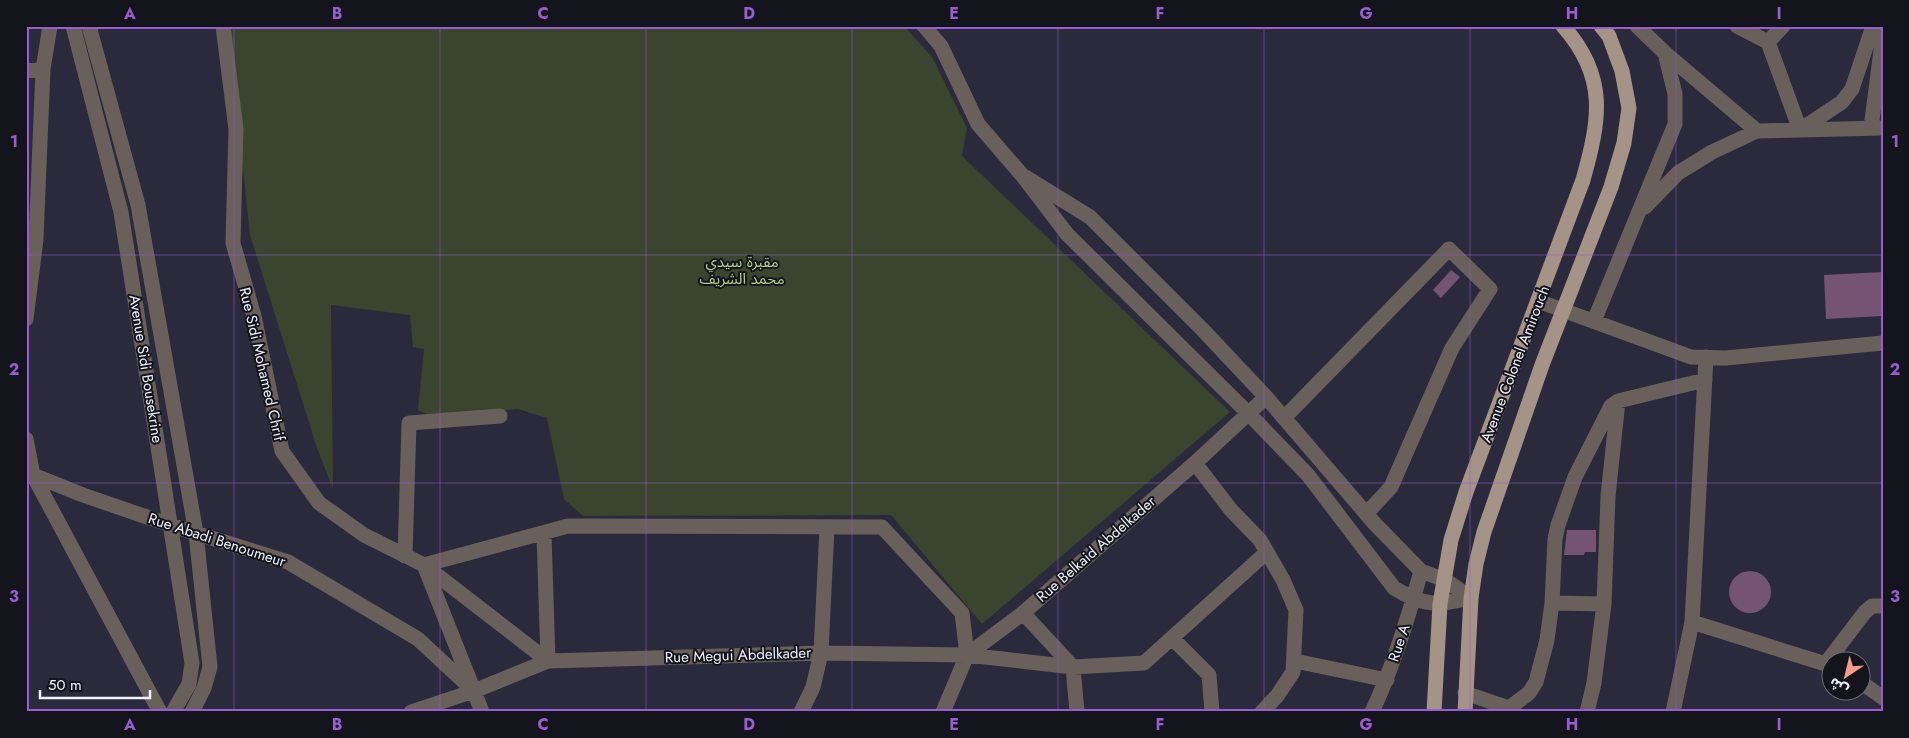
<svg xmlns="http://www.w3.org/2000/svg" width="1909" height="738" font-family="Jost,'Noto Sans Arabic',sans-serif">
<rect width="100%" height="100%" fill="#2a2a3c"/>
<path fill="#3a442e" d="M228,26H904L932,57L967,128L962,156L1230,412L982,624L891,515L583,516L564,499L547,418L518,409L432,417L418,410L424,349L413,347L410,315L331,305L333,489L317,448L250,235Z"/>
<path fill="#755373" d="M1451,270L1460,277L1441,298L1433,290Z
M1883,272V316L1826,319L1824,275Z
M1567,530H1596V552H1585L1584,555H1564Z
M1729 592a21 21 0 1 1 42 0a21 21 0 1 1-42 0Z"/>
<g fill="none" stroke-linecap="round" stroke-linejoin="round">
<path stroke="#69605b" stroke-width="15" d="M73,26L121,212L192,663L189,684L173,712
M89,26L138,205L196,533L210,667L204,688L192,712
M223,26L236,129L233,243L254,316L282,451L319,503L364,535L424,565L548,661
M924,26L941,46L978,124L1022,175L1067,234L1249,414L1308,475L1394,588C1425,607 1437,605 1471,598L1445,580L1421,571L1375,524L1266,397L1202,329L1090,217L1022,175
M1637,26L1665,53L1757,131
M1737,26L1768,42L1783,26
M1768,42L1800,130L1842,102L1852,89L1873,26
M26,71L43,69
M1871,128L1883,35
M1645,207L1678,173L1712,152L1757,131L1883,128
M1538,301L1691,357L1726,358L1883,343
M26,319L36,239L43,69L50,26
M1594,321L1675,124V94L1665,53
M1284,418L1449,249L1490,289L1452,348L1391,487L1366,514
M26,439L33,475L160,712
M1195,463L1231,510L1260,540L1283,580L1296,610L1293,672L1277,696L1262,712
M26,470L33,475L83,495L170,525L288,562L418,639L474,691L482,712
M544,534L548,661
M405,556L409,423L500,416
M1552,603L1604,604
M1023,613L1073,667L1077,712
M1692,622L1832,666
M1172,638L1209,675L1212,712
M1295,661L1387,680
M1826,663L1865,612L1872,606H1883
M1862,683L1883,698
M474,691L424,565L568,526L882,527L962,613L967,655
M1465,693L1509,708L1529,693L1536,682L1547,640L1552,603L1555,539L1558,525L1575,477L1611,406L1618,401L1705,380
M411,712L474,691L548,661L821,653L967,655L1073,667L1144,663L1267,552
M801,712L813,687L821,653L827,527
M943,712L967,655L1023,613L1195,463L1266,397
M1372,712C1393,667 1408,619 1421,571
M1587,712L1594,683L1604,604L1608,496L1618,401
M1673,712L1692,622L1706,357"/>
<path stroke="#a59387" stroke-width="15" d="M1434,712L1440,604L1451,540L1466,492L1583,180C1600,119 1608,77 1563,26
M1465,712L1471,598L1476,564L1484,532L1542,365L1611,187L1624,143L1629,108L1622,71L1609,36L1601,26"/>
</g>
<path fill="none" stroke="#985dce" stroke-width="1" stroke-opacity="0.55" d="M234,26V712M440,26V712M646,26V712M852,26V712M1058,26V712M1264,26V712M1470,26V712M1676,26V712M26,255H1883M26,483H1883"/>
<g text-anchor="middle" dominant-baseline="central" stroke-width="4" stroke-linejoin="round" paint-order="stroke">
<g font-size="15" fill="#b1d18d" stroke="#14141c">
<text x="742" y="262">مقبرة سيدي<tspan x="742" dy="17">محمد الشريف</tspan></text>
</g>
<g font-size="15" fill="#f1f1fd" stroke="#14141c">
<text transform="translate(262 364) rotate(77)">Rue Sidi Mohamed Chrif</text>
<text transform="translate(1515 364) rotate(-69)">Avenue Colonel Amirouch</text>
<text transform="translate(146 369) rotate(81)">Avenue Sidi Bousekrine</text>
<text transform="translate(217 540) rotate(18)">Rue Abadi Benoumeur</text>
<text transform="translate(1096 549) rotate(-41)">Rue Belkaid Abdelkader</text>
<text transform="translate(1399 643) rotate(-72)">Rue A</text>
<text transform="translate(738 655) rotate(-2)">Rue Megui Abdelkader</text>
</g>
</g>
<rect width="1909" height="738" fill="none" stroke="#14141c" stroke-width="55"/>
<g transform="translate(1846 676) rotate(215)"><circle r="24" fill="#14141c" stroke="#6c6c76"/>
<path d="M0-4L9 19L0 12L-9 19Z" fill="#f49d8d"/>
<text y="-8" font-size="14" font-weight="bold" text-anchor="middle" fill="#f1f1fd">ش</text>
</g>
<path d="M40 690v8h110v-8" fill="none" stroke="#f1f1fd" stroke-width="2.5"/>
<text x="48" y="690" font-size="15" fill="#f1f1fd" stroke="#14141c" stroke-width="4" paint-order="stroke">50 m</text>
<rect x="28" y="28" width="1854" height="682" fill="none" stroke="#985dce" stroke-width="2"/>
<g font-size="16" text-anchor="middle" font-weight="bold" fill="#985dce">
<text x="130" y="19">A</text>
<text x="337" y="19">B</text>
<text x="543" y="19">C</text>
<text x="749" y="19">D</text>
<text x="954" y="19">E</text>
<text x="1160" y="19">F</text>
<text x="1366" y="19">G</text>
<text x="1572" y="19">H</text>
<text x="1779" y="19">I</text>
<text x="14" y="147">1</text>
<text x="1895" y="147">1</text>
<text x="14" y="375">2</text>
<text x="1895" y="375">2</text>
<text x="14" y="602">3</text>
<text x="1895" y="602">3</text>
<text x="130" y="730">A</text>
<text x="337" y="730">B</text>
<text x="543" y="730">C</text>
<text x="749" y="730">D</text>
<text x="954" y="730">E</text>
<text x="1160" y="730">F</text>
<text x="1366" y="730">G</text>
<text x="1572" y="730">H</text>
<text x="1779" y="730">I</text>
</g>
</svg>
